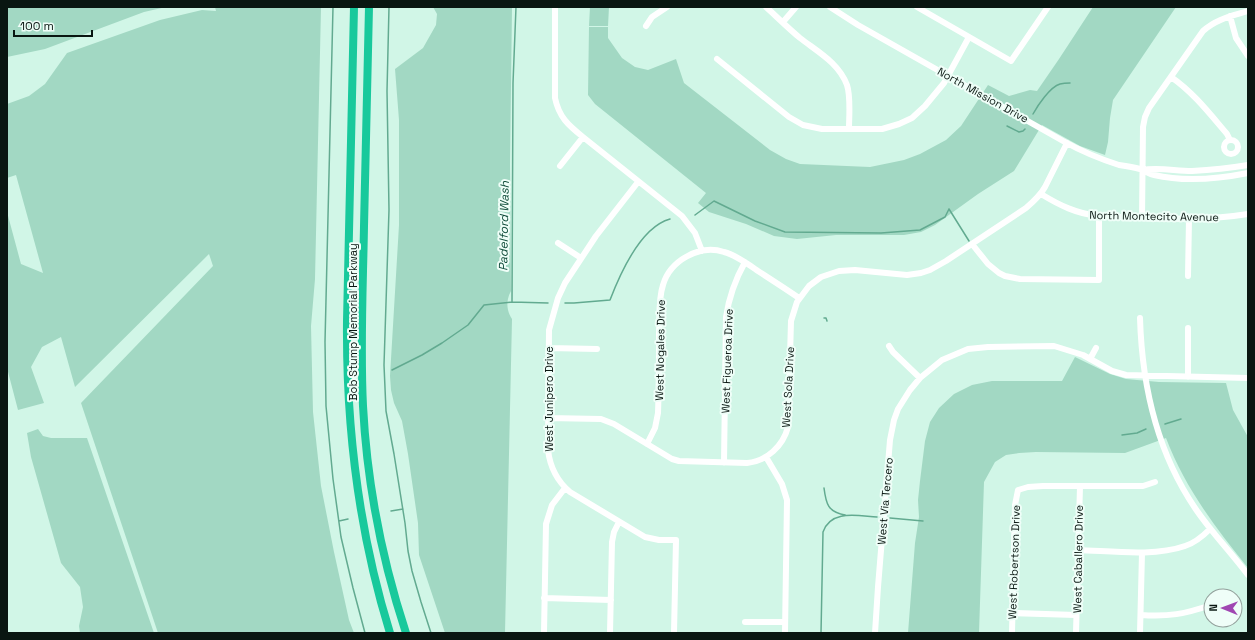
<svg xmlns="http://www.w3.org/2000/svg" width="1255" height="640" font-family="'Space Grotesk',sans-serif">
<rect width="100%" height="100%" fill="#d1f6e7"/>
<path fill="#a2d8c3" d="M7,7H166L144,12L45,49L7,57Z
M215,7H321L315,279L311,326L313,412L321,486L334,552L349,620L354,633H158L81,403L213,266L209,254L75,387L61,337L42,347L31,367L44,403L18,410L7,368V212L21,264L43,273L16,175L7,178V104L29,96L45,84L67,53L160,20L202,10L216,11Z
M433,7H512L510,164L511,291C506,300 506,310 512,319L505,633H445L419,555L418,523L408,454L402,421L394,403L391,390L390,376L399,225V120L395,69L423,48L436,25L437,14Z
M590,7H609L608,26H589Z
M1093,7H1176L1113,100L1110,118L1108,142L1105,155L1080,146L1042,125L1014,171L978,194L935,225L921,232L904,235H836L797,239L774,236L746,224L709,212L698,203L706,193L595,104L588,95L589,27H608V38L622,58L635,67L648,70L676,59L684,83L770,150L786,159L800,164L870,167L904,160L920,154L946,140L961,126L988,85L1009,96L1030,90L1037,91L1059,59Z
M1075,357L1110,374L1126,379L1159,382L1226,383L1233,410L1248,437V568C1215,527 1185,488 1166,438L1125,453L1036,452L1019,453L1006,455L995,462L984,482L979,633H908L915,543L919,517L918,500L920,481L925,441L930,422L939,408L954,394L972,385L992,381H1062Z
M38,429L43,436L51,438H87L154,633H80L79,626L83,607L80,587L61,563L31,457L27,433Z"/>
<g fill="none" stroke-linecap="round" stroke-linejoin="round">
<path stroke="#62aa90" stroke-width="1.5" d="M333,7L325,342L326,406L333,479L341,537L353,588L365,633
M389,7L387,91L389,210L384,365L386,411L394,454L405,523L408,551L412,571L421,602L431,633
M1033,114C1038,105 1050,87 1060,84C1064,83 1067,83 1070,83
M1007,126L1019,132L1023,131L1025,129
M949,209L969,241
M695,215L714,201L755,221L785,232L881,233L920,230L945,217L949,209
M512,302L513,83L516,7
M565,303H574L610,300C620,274 641,227 670,219
M824,318H826L827,321
M392,370L422,355L442,343L468,325L484,305L512,302L548,303
M1165,424L1181,419
M1122,435L1137,433L1146,429
M824,488C826,504 828,512 845,515
M391,511L403,509
M890,518L923,521
M339,521L348,519
M821,633L823,532C831,509 858,516 877,517"/>
<path stroke="#fff" stroke-width="6" d="M555,7V98C559,117 568,125 583,137L682,216L695,233L702,251
M766,7C777,17 788,28 800,38C818,52 839,63 847,85C851,97 849,116 849,129
M830,7L858,25L1063,141C1081,151 1100,159 1119,165C1126,166 1133,167 1140,169C1145,171 1149,174 1154,175C1184,182 1218,179 1248,173
M917,7L1011,61L1048,7
M1230,16L1236,38L1248,56
M783,22L796,7
M646,26L652,17L667,7
M717,59L789,117L803,125L822,129H882L899,124L912,118L925,106L944,83L969,37
M1171,77C1193,92 1210,114 1227,134L1230,140
M1224 147a7 7 0 1 1 14 0a7 7 0 1 1-14 0Z
M560,166L583,137
M1142,170C1159,167 1175,171 1192,171C1211,170 1230,168 1248,165
M638,182L596,236L565,283L558,298L549,330L548,450C550,467 557,481 570,492L645,537L659,540H676L674,633
M1041,194C1059,205 1077,214 1099,216C1148,218 1199,222 1248,214
M1142,218L1143,127L1145,117L1149,108L1203,31C1216,19 1232,16 1248,11
M558,243L581,258
M972,244L988,264L999,273L1005,276L1020,279L1099,280V216
M1188,276L1189,219
M1140,318C1142,385 1157,452 1195,508C1211,532 1231,552 1248,575
M889,346L893,352L920,378
M549,348L597,349
M1090,359L1096,348
M1188,377V328
M548,418L601,419L614,424L672,459L679,461L747,463C767,461 783,446 788,427L791,321L797,302L809,286L821,277L839,271L855,270L907,275L921,273L930,270L946,261L1026,208C1033,202 1040,196 1045,187L1067,143
M647,444L655,428L658,413C659,386 659,360 659,333C660,317 658,300 663,285C670,261 699,244 724,252C736,255 748,264 758,271C772,280 786,289 799,298
M766,457L782,484L787,500L785,633
M724,463L726,317C729,297 735,280 745,262
M1078,550C1111,551 1154,557 1185,546C1195,543 1203,536 1210,529
M544,598L611,600
M1235,598H1236
M1012,613L1076,615
M1141,615C1168,617 1185,614 1211,605
M745,622H785
M544,633L546,524L552,505L565,488
M610,633L612,542L614,532L619,522
M875,633L878,587L890,440L894,420L898,409L910,390L920,378L942,360L968,349L988,347L1054,346L1083,355L1112,371L1126,375L1248,378
M1012,633L1015,505L1018,490L1028,487L1043,486H1143L1155,482
M1076,633L1080,486
M1140,633L1142,553"/>
<path stroke="#18c99c" stroke-width="8" d="M354,7L347,321C346,428 358,530 390,633
M369,7C367,80 366,153 364,226C363,286 360,346 363,406C367,483 382,560 406,633"/>
</g>
<g text-anchor="middle" dominant-baseline="central" stroke-width="4" stroke-linejoin="round" paint-order="stroke">
<g font-size="11" fill="#091611" stroke="#effef8">
<text transform="translate(983 95) rotate(29)">North Mission Drive</text>
<text transform="translate(1154 216) rotate(1)">North Montecito Avenue</text>
<text transform="translate(353 322) rotate(-90)">Bob Stump Memorial Parkway</text>
<text transform="translate(660 350) rotate(-89)">West Nogales Drive</text>
<text transform="translate(727 361) rotate(-88)">West Figueroa Drive</text>
<text transform="translate(788 387) rotate(-87)">West Sola Drive</text>
<text transform="translate(549 399) rotate(-90)">West Junipero Drive</text>
<text transform="translate(885 501) rotate(-85)">West Via Tercero</text>
<text transform="translate(1078 559) rotate(-89)">West Caballero Drive</text>
<text transform="translate(1014 562) rotate(-88)">West Robertson Drive</text>
</g>
<g font-size="12" font-style="italic" fill="#114d3b" stroke="#effef8">
<text transform="translate(504 226) rotate(-89)">Padelford Wash</text>
</g>
</g>
<rect width="1255" height="640" fill="none" stroke="#091611" stroke-width="16"/>
<g transform="translate(1223 608) rotate(271)"><circle r="19" fill="#effef8" stroke="#93a19c"/>
<path d="M0-3L7 15L0 10L-7 15Z" fill="#a047b2"/>
<text y="-6" font-size="11" font-weight="bold" text-anchor="middle" fill="#091611">N</text>
</g>
<path d="M14 30v6h78v-6" fill="none" stroke="#091611" stroke-width="2"/>
<text x="20" y="30" font-size="12" fill="#091611" stroke="#effef8" stroke-width="3" paint-order="stroke">100 m</text>
</svg>
